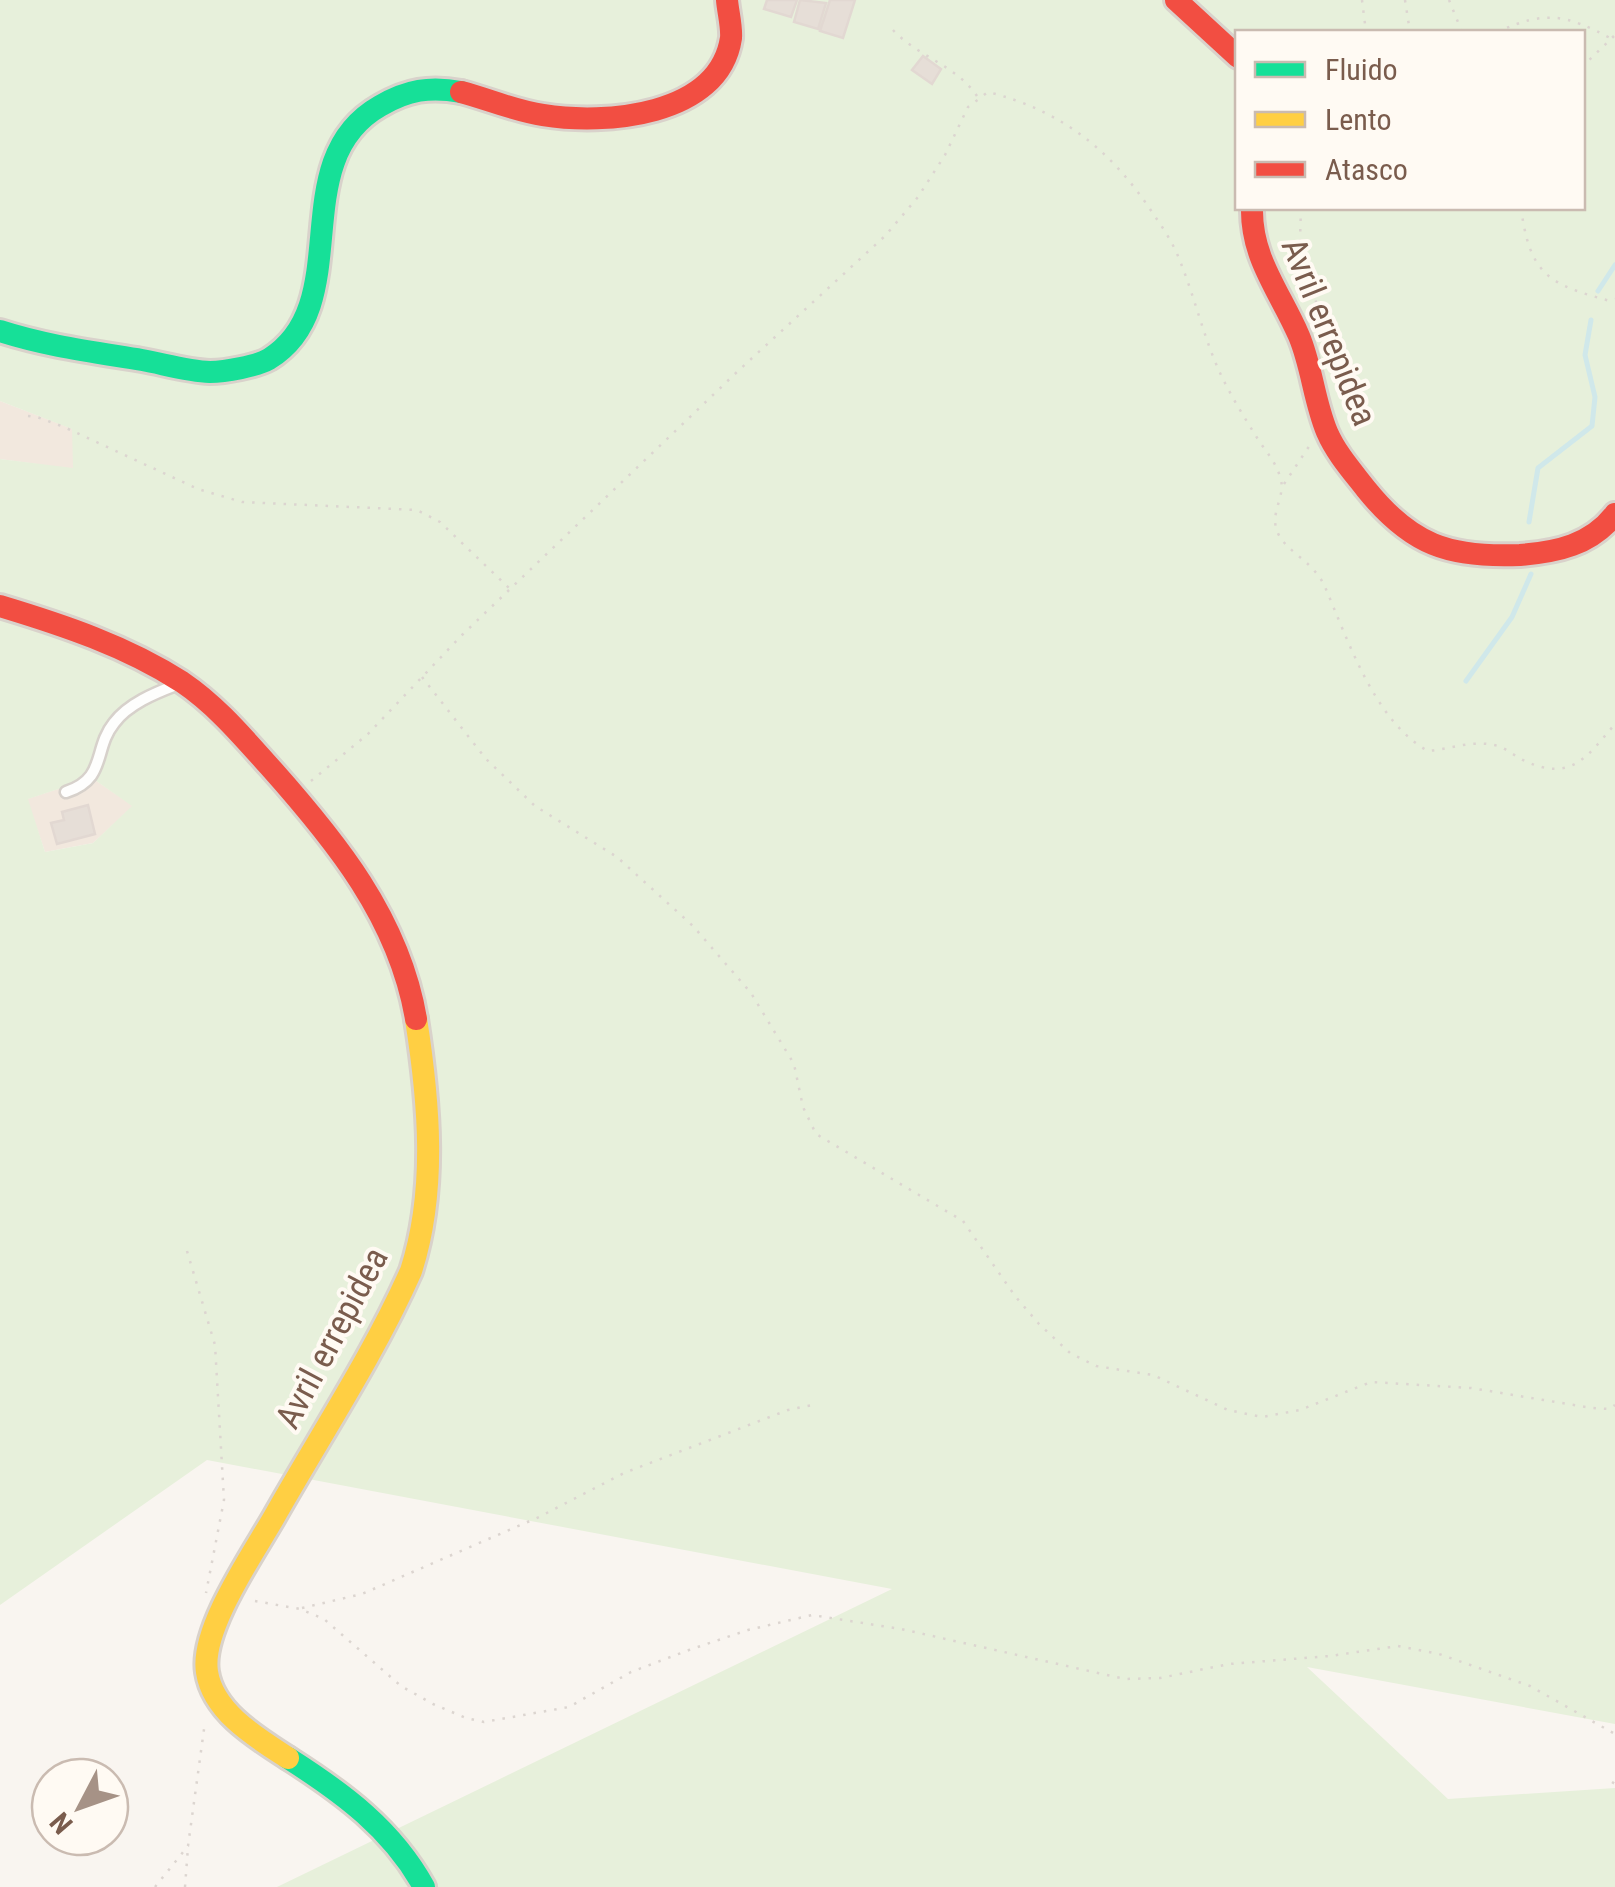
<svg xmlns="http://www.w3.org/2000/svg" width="1615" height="1887" font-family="'Roboto Condensed',sans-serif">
<rect width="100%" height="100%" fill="#f9f5f0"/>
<path fill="#f2e8de" d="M0,401L73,429V469L0,459Z
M92,778L133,806L93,843L45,852L27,799Z"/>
<path fill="#e7f0db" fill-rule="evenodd" d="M0,0H1615V1724L1307,1667L1448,1799L1615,1788V1887H277L892,1589L207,1460L0,1605V459L73,468L72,429L0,401ZM1238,32H1582V208H1238ZM92,778L132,806L93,843L45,852L28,799Z"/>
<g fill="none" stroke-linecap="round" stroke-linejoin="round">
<path stroke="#d0e8ea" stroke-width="5" d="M1598,291L1615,265
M1529,522L1538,468L1592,426L1595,397L1585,355L1591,320
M1466,681L1512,617L1531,574"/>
</g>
<path fill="#e6ded7" stroke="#e2d8d2" stroke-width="2.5" d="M767,0H797L791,17L764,9Z
M800,0L826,3L818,29L794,22Z
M830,0H855L843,38L820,31Z
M923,56L941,69L932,84L912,70Z
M88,805L95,834L57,844L51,823L64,820L62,812Z"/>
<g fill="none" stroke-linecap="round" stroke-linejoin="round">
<g stroke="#d7d1cb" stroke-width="15">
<path id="lane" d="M66,792C107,779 93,749 114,723C128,704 155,693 176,685"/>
</g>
<g stroke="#d9d2cb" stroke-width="28">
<path id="fast" d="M0,331C46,346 94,352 142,360C164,364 188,371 210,372C225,372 257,366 269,359C358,304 283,161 380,106C407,90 430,86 461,92
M288,1758C343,1793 392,1829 424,1887"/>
</g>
<g stroke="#d9d2cb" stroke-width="28">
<path id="slow" d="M288,1758C257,1738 213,1712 207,1672C200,1628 256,1550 277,1512C322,1433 374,1354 411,1271C437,1190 429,1102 416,1019"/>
</g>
<g stroke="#d9d2cb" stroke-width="28">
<path id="jam" d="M1176,0L1238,57
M461,92C488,99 515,111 543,115C604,125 719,117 731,38C732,27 728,12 727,0
M1252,208C1251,258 1280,292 1299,336C1312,367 1314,401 1327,432C1336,453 1352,471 1366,489C1411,545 1449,558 1520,555C1557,552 1591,545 1615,514
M0,606C63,625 126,646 182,682C216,705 242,736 269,766C335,840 399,918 416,1019"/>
</g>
<path stroke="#dcd5d0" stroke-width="2.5" stroke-dasharray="2.5 8" stroke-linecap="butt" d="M1362,0L1366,32
M1405,0L1410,32
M1449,0L1462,32
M893,30C918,57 956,65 977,96
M1497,32C1546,10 1565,14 1612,39
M1582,67L1615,35
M1301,208L1300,240L1328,348
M1521,208C1530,275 1548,284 1610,301L1615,299
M28,416L37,417L64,427L198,489L242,502L417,510L440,522L509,588
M1284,484L1310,445
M422,677L486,759L535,806L617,857L693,926L751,993L794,1064L803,1107L816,1134L963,1221L1015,1296L1039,1324L1070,1353L1096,1366L1153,1375L1228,1410L1262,1417L1300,1410L1371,1382L1471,1388L1592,1408L1609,1409L1615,1405
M311,781L368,734L462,635L738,371L885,236L918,197L945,155L968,107L988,92C1063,111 1112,151 1154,215C1164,229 1174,245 1180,261C1195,298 1204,339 1221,375C1232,398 1246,420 1259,441C1268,454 1277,464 1281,480C1285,497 1270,513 1277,531C1285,552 1313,560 1325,587C1348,640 1375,722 1428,751C1451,749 1474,739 1498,746C1507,749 1516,757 1525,761C1571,782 1586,758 1615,724
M187,1251L215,1345L224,1500L206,1593
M255,1601L300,1609L324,1619L401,1686L433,1704L466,1718L484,1722L569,1707L631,1672L689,1650L748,1630L812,1615L901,1629L1125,1679L1160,1678L1229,1664L1330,1656L1398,1646L1439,1654L1530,1686L1615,1734
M302,1608L362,1594L539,1517L624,1473L788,1410L817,1404
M1612,1782L1615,1784
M155,1887L188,1846L205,1722
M185,1887L188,1847"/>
<use href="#lane" stroke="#fefefd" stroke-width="10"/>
<use href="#fast" stroke="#16e098" stroke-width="22"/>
<use href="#slow" stroke="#ffcf43" stroke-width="22"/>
<use href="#jam" stroke="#f24e42" stroke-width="22"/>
</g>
<g text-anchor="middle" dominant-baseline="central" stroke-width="8" stroke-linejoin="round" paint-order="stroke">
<g font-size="35" fill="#7a5c4d" stroke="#fffaf3">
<text transform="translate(1329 332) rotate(68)">Avril errepidea</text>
<text transform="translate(332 1338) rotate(-62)">Avril errepidea</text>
</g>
</g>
<rect x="1235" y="30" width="350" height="180" fill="#fffaf3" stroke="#cabbb1" stroke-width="2.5"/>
<rect x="1255" y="62" width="50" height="15" fill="#16e098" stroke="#cabbb1" stroke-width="2.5"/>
<text x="1325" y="80" font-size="30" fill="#7a5c4d">Fluido</text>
<rect x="1255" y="112" width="50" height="15" fill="#ffcf43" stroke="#cabbb1" stroke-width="2.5"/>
<text x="1325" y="130" font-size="30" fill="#7a5c4d">Lento</text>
<rect x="1255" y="162" width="50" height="15" fill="#f24e42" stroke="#cabbb1" stroke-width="2.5"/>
<text x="1325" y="180" font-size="30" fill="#7a5c4d">Atasco</text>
<g transform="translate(80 1807) rotate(229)"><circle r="48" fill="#fffaf3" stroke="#cabbb1" stroke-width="2.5"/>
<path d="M0-8L18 38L0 25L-18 38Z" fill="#a69286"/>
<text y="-15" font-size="28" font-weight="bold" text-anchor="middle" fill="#7a5c4d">N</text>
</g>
</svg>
